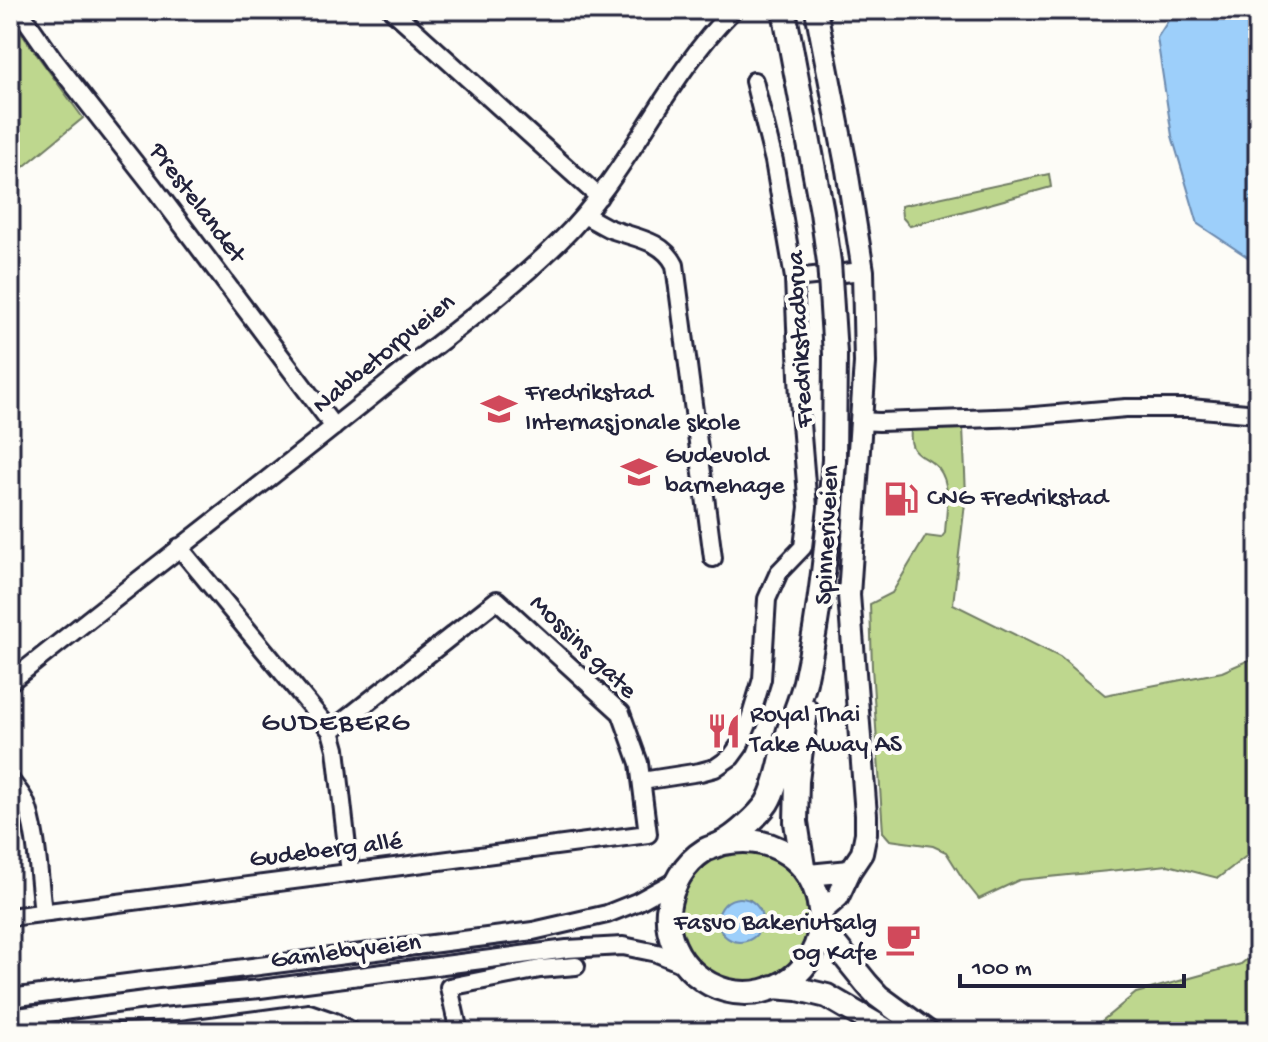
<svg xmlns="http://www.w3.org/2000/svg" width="1268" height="1042" font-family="'Gochi Hand',sans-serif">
<rect width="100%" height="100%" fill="#fdfcf7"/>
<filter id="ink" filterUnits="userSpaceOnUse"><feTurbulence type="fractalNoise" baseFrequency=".0125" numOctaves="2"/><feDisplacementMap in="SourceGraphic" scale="16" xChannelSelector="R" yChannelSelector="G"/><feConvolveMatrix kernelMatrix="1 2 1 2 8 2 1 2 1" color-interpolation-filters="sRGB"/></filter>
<g filter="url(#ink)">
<path fill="#bed78e" stroke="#707c64" stroke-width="2" fill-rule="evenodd" d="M10,18L83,118L10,178Z
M1049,174L1051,187L910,226L902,217L901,206Z
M963,427L966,495L953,604L1060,657L1105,695L1222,672L1258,656V847L1218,878L1168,865L1019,880L979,899L963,879L946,852L933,846L890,840L883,832L872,667L870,604L892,593L926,536L941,538L945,533C946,513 952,486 939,469C925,453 908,458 911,430Z
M727,852C742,852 756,851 770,857C796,870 811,900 807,929C803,957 773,987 743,985C736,985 727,980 720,978C715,976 707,975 702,973C697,969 692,959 688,953C677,936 676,933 678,913C680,876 694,865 727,852ZM749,899L760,910L734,941L722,933Z
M1258,950V1032H1085L1092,1029L1136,993L1241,964Z"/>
<path fill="#9dcffa" stroke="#6c8aae" stroke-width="2" d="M1175,10H1258V264L1198,224L1172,136L1157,38Z
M718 920a22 22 0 1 1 44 0a22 22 0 1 1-44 0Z"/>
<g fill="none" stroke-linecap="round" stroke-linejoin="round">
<g stroke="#22223b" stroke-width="22">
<path id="minor" d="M19,10L54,60L152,185L334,427
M392,10L599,197
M584,215C592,219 600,224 608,228C633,238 662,239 675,265L713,558
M794,278L863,271
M860,421L879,422L1023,417L1126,408H1190L1258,414
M179,547L331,731L336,749L350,873
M10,682C136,581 265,483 391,381C447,336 507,293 559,242C629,174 664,79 733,10
M10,780C15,787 21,793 25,801C37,827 39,881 43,912
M642,781L700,772L715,768L731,757L739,746L750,719L762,679L767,599L779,572L803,547L808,507L799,400L794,278L774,161L754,81
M10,917L648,834L639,763L621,713L497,600L331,731
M10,998L533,931L607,914L637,902L677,880
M10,1018L160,998L260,989L567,949L623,946L657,953L686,965
M116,1032L181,1030L309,1013L335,1022L352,1032
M459,1032L449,987L540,969L576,966"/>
</g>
<g stroke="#22223b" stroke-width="26">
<path id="major" d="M816,10L847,170L863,271L865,363L849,595L866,815V833L862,853L850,871L838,897L821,912
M809,875L850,871"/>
</g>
<g stroke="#22223b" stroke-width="28">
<path id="highway" d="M724,843C830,823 857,967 763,991C713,1003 664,961 668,910C671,886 684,863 705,850C711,847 717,846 722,843C735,837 759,815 767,803C778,785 782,754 788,733C793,716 801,699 805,682C821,608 828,534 834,460
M803,867L796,822L797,781L806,710
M820,926L867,984L878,996L927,1032
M773,987L798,989L827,996L889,1032"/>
</g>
<use href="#minor" stroke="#fdfcf7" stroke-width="16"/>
<use href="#major" stroke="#fdfcf7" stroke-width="20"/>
<use href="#highway" stroke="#fdfcf7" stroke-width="22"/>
<g stroke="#22223b" stroke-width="28" stroke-linecap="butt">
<path id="highway-bridge" d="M784,10L822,212L829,262L835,354L834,460"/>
</g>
<use href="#highway-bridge" stroke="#fdfcf7" stroke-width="22"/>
</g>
</g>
<defs>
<g id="school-bare" transform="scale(2.76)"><path d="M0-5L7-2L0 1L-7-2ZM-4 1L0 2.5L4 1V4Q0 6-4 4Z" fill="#d1495b" stroke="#fdfcf7" stroke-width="2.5" paint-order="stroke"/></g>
<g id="fuel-bare" transform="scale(2.76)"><path d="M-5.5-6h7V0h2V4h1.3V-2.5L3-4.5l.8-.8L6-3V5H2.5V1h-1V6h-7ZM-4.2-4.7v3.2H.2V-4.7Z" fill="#d1495b" stroke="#fdfcf7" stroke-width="2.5" paint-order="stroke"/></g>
<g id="restaurant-bare" transform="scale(2.76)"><path d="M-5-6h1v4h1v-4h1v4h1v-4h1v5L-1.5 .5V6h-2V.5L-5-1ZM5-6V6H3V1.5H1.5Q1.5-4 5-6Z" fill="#d1495b" stroke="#fdfcf7" stroke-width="2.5" paint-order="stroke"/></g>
<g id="cafe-bare" transform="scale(2.76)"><path d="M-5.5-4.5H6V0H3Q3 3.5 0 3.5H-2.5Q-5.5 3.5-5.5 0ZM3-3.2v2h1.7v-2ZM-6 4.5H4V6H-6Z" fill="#d1495b" stroke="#fdfcf7" stroke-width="2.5" paint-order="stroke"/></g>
</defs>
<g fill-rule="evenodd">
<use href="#school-bare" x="499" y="409"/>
<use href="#school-bare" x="639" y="472"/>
<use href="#fuel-bare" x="901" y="499"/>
<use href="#restaurant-bare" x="724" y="731"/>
<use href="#cafe-bare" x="903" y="939"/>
</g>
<g text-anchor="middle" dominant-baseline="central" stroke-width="8" stroke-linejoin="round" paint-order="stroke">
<g font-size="26" fill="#22223b" stroke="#fdfcf7">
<text transform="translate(196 204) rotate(53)">Prestelandet</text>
<text transform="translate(802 339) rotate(-93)">Fredrikstadbrua</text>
<text transform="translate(385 355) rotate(-39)">Nabbetorpveien</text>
<text transform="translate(829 535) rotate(-87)">Spinneriveien</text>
<text transform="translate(582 648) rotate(44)">Mossins gate</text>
<text transform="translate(326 852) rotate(-7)">Gudeberg allé</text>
<text transform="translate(346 953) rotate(-7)">Gamlebyveien</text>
</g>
<g font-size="26" fill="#22223b" stroke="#fdfcf7" text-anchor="start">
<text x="525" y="394">Fredrikstad<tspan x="525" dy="30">Internasjonale skole</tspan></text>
<text x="665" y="457">Gudevold<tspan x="665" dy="30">barnehage</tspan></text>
<text x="927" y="499">CNG Fredrikstad</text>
<text x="750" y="716">Royal Thai<tspan x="750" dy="30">Take Away AS</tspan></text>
<text x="877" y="924" text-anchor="end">Fasvo Bakeriutsalg<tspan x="877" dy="30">og Kafe</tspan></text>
</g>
<g font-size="28" letter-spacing="2" fill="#22223b" stroke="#fdfcf7">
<text x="336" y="724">GUDEBERG</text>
</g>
</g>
<rect width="1268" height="1042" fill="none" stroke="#fdfcf7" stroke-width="40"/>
<rect x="20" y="20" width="1228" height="1002" fill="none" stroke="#22223b" stroke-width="3" filter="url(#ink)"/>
<path d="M960 974v12h224v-12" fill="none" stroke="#22223b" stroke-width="4"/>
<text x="972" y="974" font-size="24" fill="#22223b" stroke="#fdfcf7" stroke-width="6" paint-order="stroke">100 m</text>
</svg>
